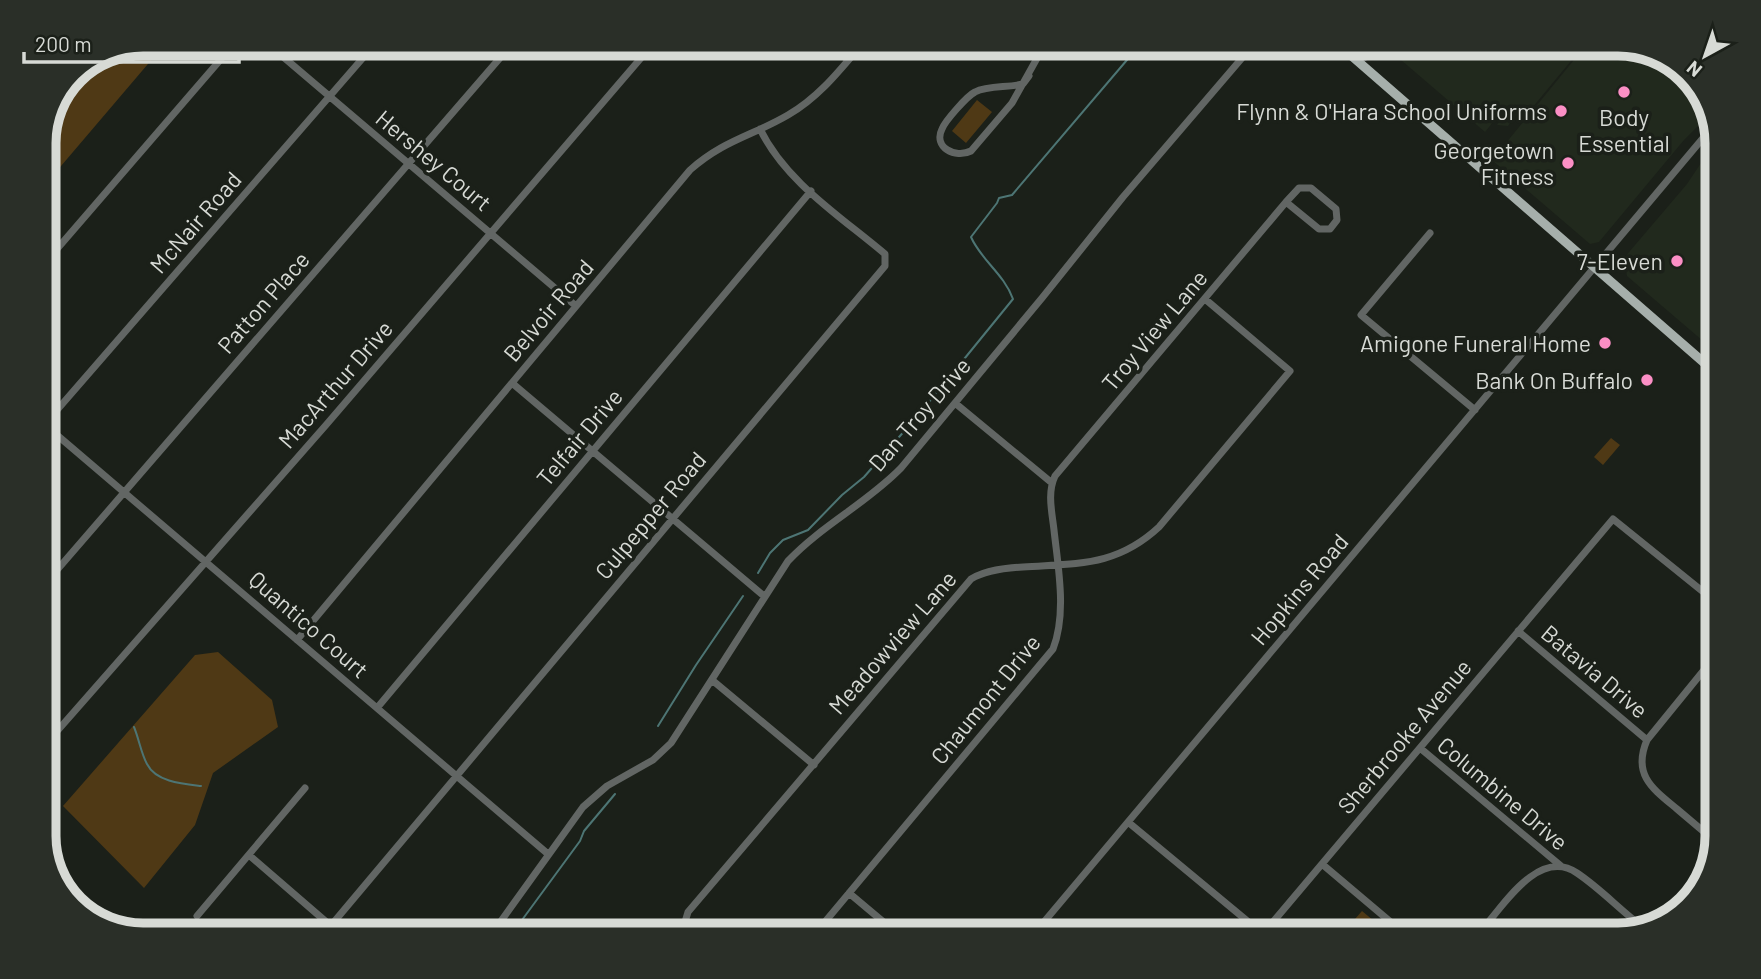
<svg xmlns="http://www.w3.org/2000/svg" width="1761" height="979" font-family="Barlow,sans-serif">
<rect width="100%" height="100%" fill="#1b2019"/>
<path fill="#21291d" d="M1391,44H1585L1527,114L1521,109L1508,126L1497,125L1506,113L1505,107L1485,132L1387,48Z
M1587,44H1618L1667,57L1704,93L1710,114L1684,140L1599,242L1590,244L1492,160Z
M1717,139V353L1627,276L1624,258L1687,184Z"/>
<path fill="#4f3915" d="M143,44H165L44,186V137L63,96L88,66Z
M977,100L992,112L966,143L952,131Z
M1611,438L1620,445L1603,465L1594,457Z
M218,652L272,700L278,727L213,773L195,825L144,888L63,806L195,655Z
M1362,911L1391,935H1341Z"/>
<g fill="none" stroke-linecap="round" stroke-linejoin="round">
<path stroke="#4d7574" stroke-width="2" d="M758,573L770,553L783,540L808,530L842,495L864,477L921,412L1013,299C1004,274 981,260 971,237L997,203L999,198L1012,195L1138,47L1159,49L1164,44
M658,726L696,665L743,596
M134,727C139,739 141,753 147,764C156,782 183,784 201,786
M511,935L580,841L584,831L615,794"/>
<path stroke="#626664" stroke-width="7" d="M268,44L576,306
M829,44L848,60
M1358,60L1366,44
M1358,61L1375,52L1381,44
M1029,76L1023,84C1008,88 988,85 975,92C967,96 945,121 942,129C933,147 955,159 971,151L1012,103L1045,44
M1430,233L1361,315L1475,410
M44,264L234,44
M512,383L764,596
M955,403L1052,483
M44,424L548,854
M44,425L375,44
M44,585L512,44
M1518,631L1647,740
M297,640L690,170C724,140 752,136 788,115C819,97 840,70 862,44
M712,680L814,765
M377,708L811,191
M44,724L55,733
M44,746L326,425L653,44
M1420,748L1561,866
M1128,822L1263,934
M1709,837L1717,828
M1716,842C1703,831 1690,820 1677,809C1653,789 1632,775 1647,740L1717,654
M249,855L331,926
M1322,864L1406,935
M849,893L899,935
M197,916L305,788
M323,935L885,266V254C840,216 786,182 760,129
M491,935L583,807L607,786L653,760L671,743L788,561C822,525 867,503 901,468L1042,298L1123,197L1254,44
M681,935L688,912L971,579C986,570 1005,568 1023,567C1077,563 1116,567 1159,527L1290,371L1205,299
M814,935L1053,649C1067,613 1058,567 1054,530C1052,512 1047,493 1055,476L1286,202L1299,188H1311L1336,209L1337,220L1330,229H1319L1286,202
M1033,935L1714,125
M1262,935L1613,519L1717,603
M1478,935C1500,910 1538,846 1577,873C1601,889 1621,911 1644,928"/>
<path stroke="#a6afab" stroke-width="9" d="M1338,44L1717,374"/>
</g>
<g fill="#fb8fc5" stroke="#1b2019" stroke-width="2.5">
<circle cx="1624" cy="92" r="7"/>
<circle cx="1561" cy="111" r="7"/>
<circle cx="1568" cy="163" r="7"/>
<circle cx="1677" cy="261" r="7"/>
<circle cx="1605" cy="343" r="7"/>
<circle cx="1647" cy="380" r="7"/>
</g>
<g text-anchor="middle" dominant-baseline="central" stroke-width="7" stroke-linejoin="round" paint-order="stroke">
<g font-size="23" fill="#d7dad5" stroke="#1b2019" text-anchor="end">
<text x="1547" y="111">Flynn &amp; O'Hara School Uniforms</text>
<text x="1624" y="117" text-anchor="middle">Body<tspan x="1624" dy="26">Essential</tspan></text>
<text x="1554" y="150">Georgetown<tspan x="1554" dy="26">Fitness</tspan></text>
<text x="1663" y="261">7-Eleven</text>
<text x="1591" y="343">Amigone Funeral Home</text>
<text x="1633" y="380">Bank On Buffalo</text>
</g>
<g font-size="23" fill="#d7dad5" stroke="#1b2019">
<text transform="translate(434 160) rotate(40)">Hershey Court</text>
<text transform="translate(195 222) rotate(-49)">McNair Road</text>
<text transform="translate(263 302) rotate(-49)">Patton Place</text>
<text transform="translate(548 310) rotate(-50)">Belvoir Road</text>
<text transform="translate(1154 330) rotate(-50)">Troy View Lane</text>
<text transform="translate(335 384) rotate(-49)">MacArthur Drive</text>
<text transform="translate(919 414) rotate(-49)">Dan Troy Drive</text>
<text transform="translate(579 437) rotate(-50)">Telfair Drive</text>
<text transform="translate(650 515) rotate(-50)">Culpepper Road</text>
<text transform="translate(1299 589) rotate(-50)">Hopkins Road</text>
<text transform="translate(309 624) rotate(41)">Quantico Court</text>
<text transform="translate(892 642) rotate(-49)">Meadowview Lane</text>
<text transform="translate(1595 671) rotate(40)">Batavia Drive</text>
<text transform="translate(985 699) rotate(-51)">Chaumont Drive</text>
<text transform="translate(1404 736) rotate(-50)">Sherbrooke Avenue</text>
<text transform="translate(1503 793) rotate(40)">Columbine Drive</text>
</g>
</g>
<path d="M0 0H1761V979H0ZM143 56H1618A87 87 0 0 1 1705 143V836A87 87 0 0 1 1618 923H143A87 87 0 0 1 56 836V143A87 87 0 0 1 143 56Z" fill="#2a2f28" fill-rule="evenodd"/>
<path fill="none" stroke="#d7dad5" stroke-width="9" d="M143 56H1618A87 87 0 0 1 1705 143V836A87 87 0 0 1 1618 923H143A87 87 0 0 1 56 836V143A87 87 0 0 1 143 56Z"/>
<g transform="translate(1705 56) rotate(220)" stroke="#1b2019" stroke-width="5" paint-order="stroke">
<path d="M0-5L12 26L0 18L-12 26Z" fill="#d7dad5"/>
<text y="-10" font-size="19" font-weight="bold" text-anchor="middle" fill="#d7dad5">N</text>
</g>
<path d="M24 52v10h215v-10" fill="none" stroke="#d7dad5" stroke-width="3.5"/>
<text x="35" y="52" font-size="21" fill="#d7dad5" stroke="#1b2019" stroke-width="5" paint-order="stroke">200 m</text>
</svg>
